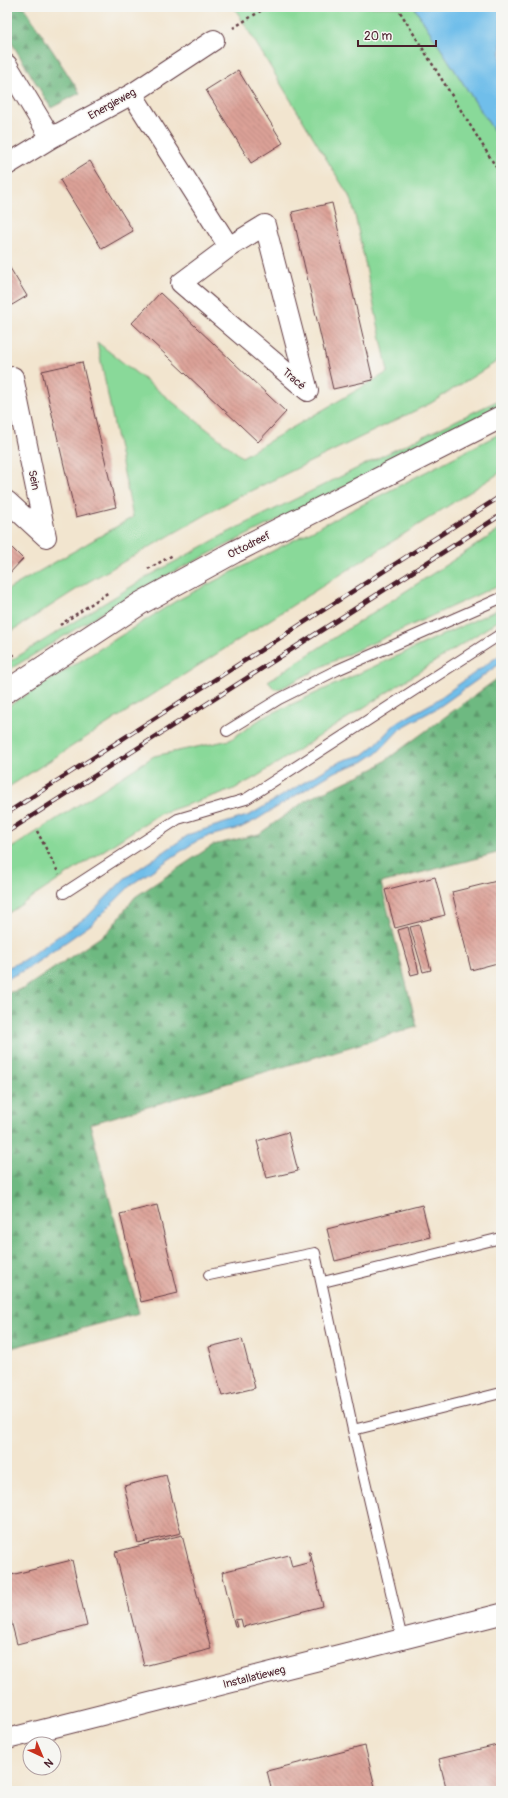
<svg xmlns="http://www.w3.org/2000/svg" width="508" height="1798" font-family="Pangolin,sans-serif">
<defs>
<pattern id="forest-firs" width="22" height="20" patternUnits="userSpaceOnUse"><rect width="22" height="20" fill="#6eb981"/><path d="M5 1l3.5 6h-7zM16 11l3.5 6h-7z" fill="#5c966a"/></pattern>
<pattern id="building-back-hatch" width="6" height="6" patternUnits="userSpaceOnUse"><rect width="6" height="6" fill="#dca197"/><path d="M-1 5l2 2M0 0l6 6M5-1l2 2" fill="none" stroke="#b4837b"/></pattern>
</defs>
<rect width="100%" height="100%" fill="#f6f6f2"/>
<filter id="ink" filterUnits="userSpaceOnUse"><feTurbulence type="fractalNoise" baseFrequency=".025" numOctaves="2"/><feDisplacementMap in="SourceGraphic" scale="8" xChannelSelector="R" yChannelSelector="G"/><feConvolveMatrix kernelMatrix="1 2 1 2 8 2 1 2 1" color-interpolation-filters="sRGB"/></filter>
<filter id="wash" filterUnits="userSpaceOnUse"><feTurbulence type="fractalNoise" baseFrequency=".012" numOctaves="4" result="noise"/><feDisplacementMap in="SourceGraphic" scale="16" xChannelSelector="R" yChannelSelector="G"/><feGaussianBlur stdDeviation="0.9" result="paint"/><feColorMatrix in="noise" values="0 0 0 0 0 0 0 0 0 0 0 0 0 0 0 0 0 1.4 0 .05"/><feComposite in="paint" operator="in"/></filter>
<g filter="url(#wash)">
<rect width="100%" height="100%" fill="#f2e5cf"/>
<path fill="#89d999" stroke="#6a7c62" d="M234,7H414L501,142V359L431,403L232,500L88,582L7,634V590L133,517L97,342L242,457L388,372L352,201Z
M501,399V408L149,584L7,671V663L147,577L229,532L384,455Z
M501,433V472L7,788V707L176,601Z
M501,529V584L327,664L282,688L274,689L268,681Z
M501,608V619L256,777L234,789L159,814L7,914V851L154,756L230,740L262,718Z"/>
<path fill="url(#forest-firs)" stroke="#5c6c56" d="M7,7H24L80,93L51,108L7,35Z
M501,676V852L381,883L417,1027L90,1124L139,1313L7,1349V993L23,989L108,932L135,897L213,845L259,834L308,799L375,768Z"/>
<path fill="#6fbeea" stroke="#5c6e8a" d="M414,7H501V142Z
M501,654V663L439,707L401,728L378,752L363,762L334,772L256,820L240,828L209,836L195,842L132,884L93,923L30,967L7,979V968L22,961L88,916L124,879L190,834L250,815L333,765L347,759L363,755L374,746L395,724L434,702Z"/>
<g id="blocks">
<path fill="url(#building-back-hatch)" d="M238,70L283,143L251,163L206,90Z
M90,161L133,231L102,249L60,180Z
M332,203L373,380L333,389L292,212Z
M7,263L27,296L7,308Z
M160,293L286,412L258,442L132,323Z
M82,362L116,507L76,517L42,371Z
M7,543L23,559L7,576Z
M435,877L445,915L395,928L385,890Z
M501,880V962L471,970L452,892Z
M419,925L431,970L423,972L410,927Z
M408,927L419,973L411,975L398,930Z
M288,1132L298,1171L267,1178L257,1141Z
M157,1205L178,1293L141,1302L120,1214Z
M422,1205L430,1237L335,1261L327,1229Z
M242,1339L255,1388L222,1396L209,1347Z
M166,1475L181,1533L138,1543L124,1486Z
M182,1535L211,1649L144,1666L115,1552Z
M308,1552H310L323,1606L243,1627L241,1619L235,1620L237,1627H235L222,1572L289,1555L292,1567L311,1562Z
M72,1560L87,1626L17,1644L11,1621L9,1622L7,1613V1576Z
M501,1744V1791H447L439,1759Z
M365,1746L376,1791H272L267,1771Z"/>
</g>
</g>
<g filter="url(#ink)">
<use href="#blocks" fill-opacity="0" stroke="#633d44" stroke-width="1"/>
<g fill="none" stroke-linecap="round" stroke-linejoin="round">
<g stroke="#633d44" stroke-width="12">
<path id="service" d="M227,731L279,699L337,670L501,598
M64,893L178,819L246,799L501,634
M209,1275L315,1253L353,1430L402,1639
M323,1282L501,1238
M353,1430L501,1393"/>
</g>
<g stroke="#633d44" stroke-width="22">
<path id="minor" d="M7,65L51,138
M132,94L229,247
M7,165L51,138L132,94L214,40
M265,225L308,391L181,283L229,247Z
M7,380L13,377L46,537L7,501
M7,1739L501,1614"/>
</g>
<g stroke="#633d44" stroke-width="24">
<path id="tertiary" d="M7,691L141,603L234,552L501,417"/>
</g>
<path stroke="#633d44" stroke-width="2.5" stroke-dasharray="3 3" stroke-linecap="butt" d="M397,7L501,175
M233,28L267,7
M148,569L173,555
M60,625L109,592
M7,659L15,654
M37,831L59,874"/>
<use href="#service" stroke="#fff" stroke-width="10"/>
<use href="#minor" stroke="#fff" stroke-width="20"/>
<use href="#tertiary" stroke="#fff" stroke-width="22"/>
<g stroke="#4a1f2b" stroke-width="4.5">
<path id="rail" d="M7,813L501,496
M7,832L501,515"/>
</g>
<use href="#rail" stroke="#f6f6f2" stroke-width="3" stroke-dasharray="9" stroke-linecap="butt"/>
</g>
</g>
<g text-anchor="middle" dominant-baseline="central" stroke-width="3" stroke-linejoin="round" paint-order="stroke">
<g font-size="11" fill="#4a1f2b" stroke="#f6f6f2">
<text transform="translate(112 104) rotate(-29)">Energieweg</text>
<text transform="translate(294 379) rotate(41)">Tracé</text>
<text transform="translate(34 480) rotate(78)">Sein</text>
<text transform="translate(249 545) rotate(-27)">Ottodreef</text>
<text transform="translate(254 1677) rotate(-14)">Installatieweg</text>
</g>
</g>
<rect width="508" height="1798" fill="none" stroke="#f6f6f2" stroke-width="24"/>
<g transform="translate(42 1756) rotate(136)"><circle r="19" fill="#f6f6f2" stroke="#b1a0a2"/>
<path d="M0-3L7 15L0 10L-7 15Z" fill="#c8321e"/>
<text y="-6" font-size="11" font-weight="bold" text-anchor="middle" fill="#4a1f2b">N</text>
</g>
<path d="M358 40v6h78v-6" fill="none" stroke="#4a1f2b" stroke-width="2"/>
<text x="364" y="40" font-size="12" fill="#4a1f2b" stroke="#f6f6f2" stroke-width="3" paint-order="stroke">20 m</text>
</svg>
